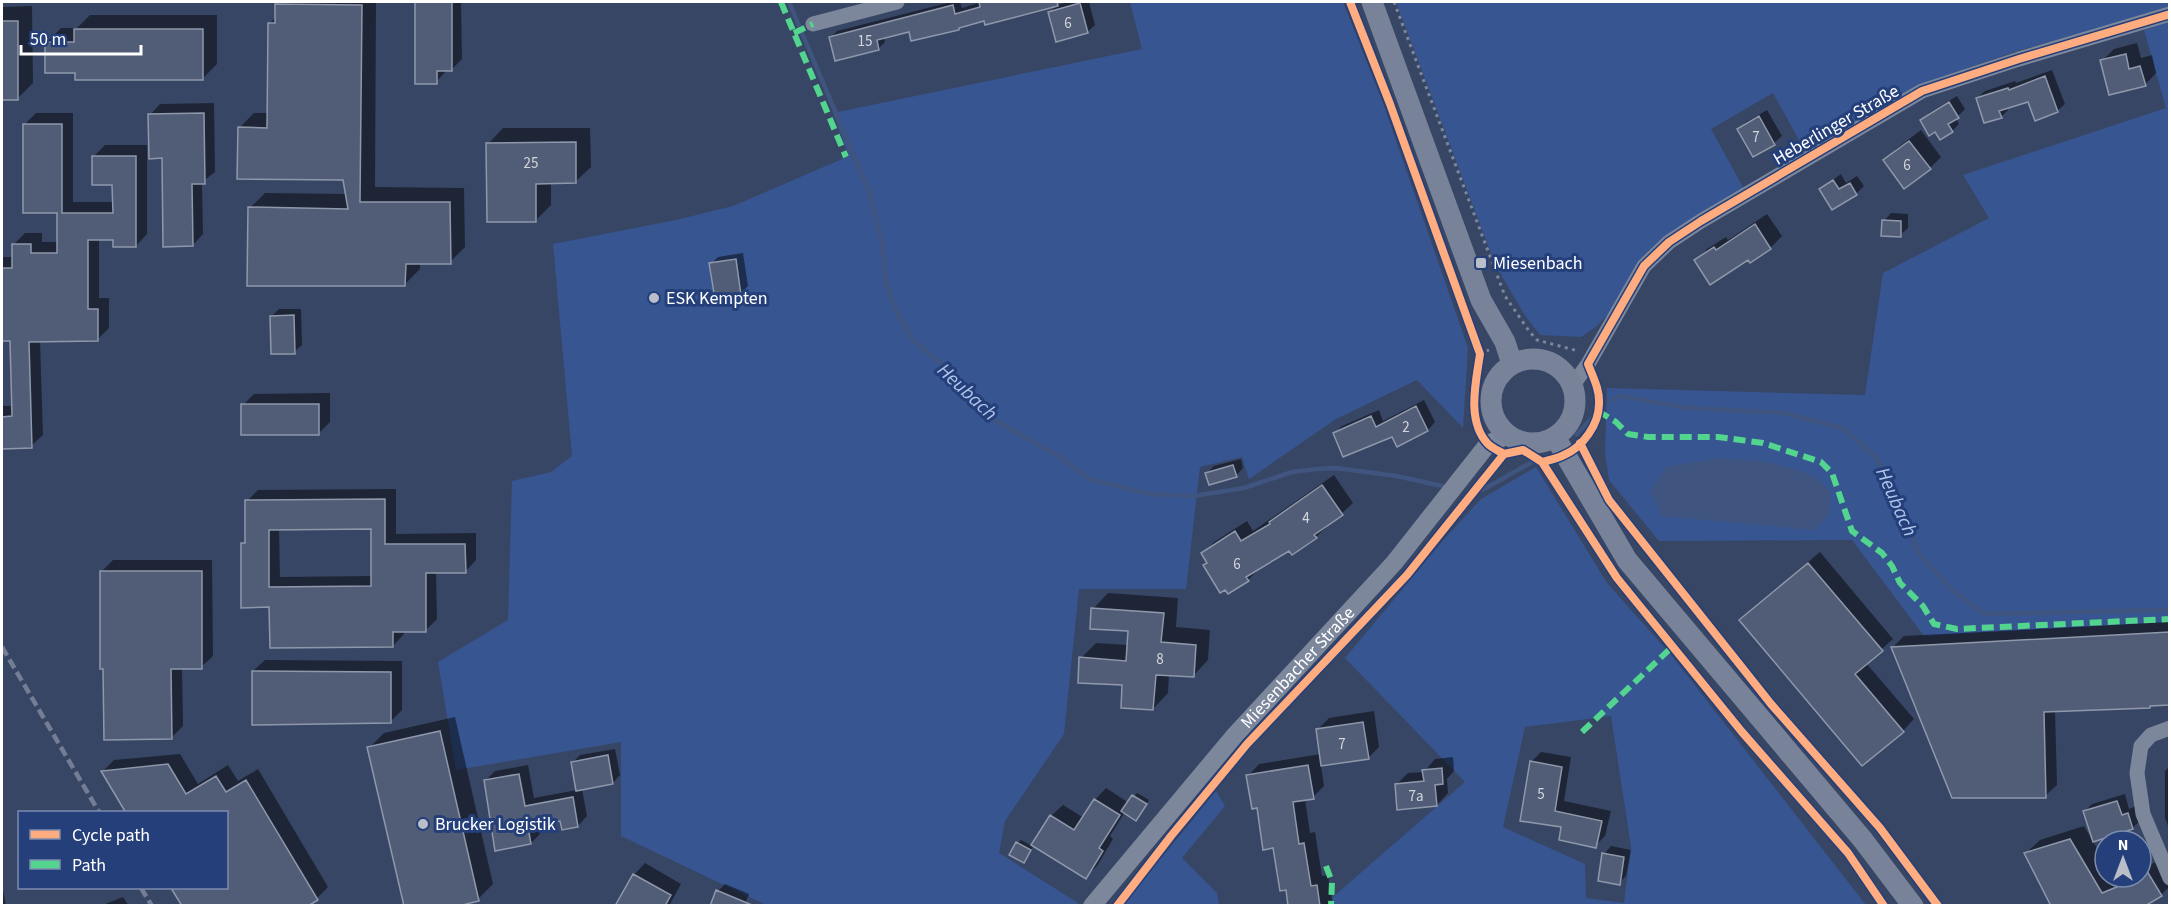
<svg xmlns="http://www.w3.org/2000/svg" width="2171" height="907" font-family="'Source Sans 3',sans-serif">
<rect width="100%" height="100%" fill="#384665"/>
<path fill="#375590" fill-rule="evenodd" d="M1130,2H1343L1384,106L1468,348L1463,428L1417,380L1336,419L1249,479L1242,457L1200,467L1186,589H1079L1064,734L1005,821L999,853L1078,903L1076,905H766L621,836V742L456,770L438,662L508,620L512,481L551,472L572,456L553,244L676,220L733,206L849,156L833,113L1142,49Z
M1396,2H2169L2170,8L2017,51L1918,85L1806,153L1773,93L1711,129L1744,189L1698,216L1597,326L1581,337L1540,335L1524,314L1495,264Z
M2169,21V622L1924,636L1852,540L1659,541L1609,480L1605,453L1607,388L1865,395L1883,273L1989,218L1963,175L2166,108L2144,30Z
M1536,467L1607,583L1672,656L1866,905H1332L1333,897L1465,782L1345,658L1446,537L1481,499ZM1611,716L1631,847L1624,903L1586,898L1585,864L1503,827L1525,727Z
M1216,791L1225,806L1182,858L1217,893L1219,905H1123Z"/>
<path fill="#3f547e" d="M1720,458L1769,462L1812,475L1830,491L1829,515L1813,530L1662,516L1650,491L1666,467Z"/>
<path fill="#0007" fill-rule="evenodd" d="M280,2H376L375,187L464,188L465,247L450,262H420V269L405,284L250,208L265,193L347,194L345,178L239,128L254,113H268L269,24L276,17L277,5Z
M416,2H461L462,59L451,70H447L436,82H416Z
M951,2H960L962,8L982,2H1048L985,19L910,30L884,37L885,42L878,49L830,38L837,31Z
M1070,2H1089L1095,25L1087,32L1050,12L1057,5Z
M32,6L33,83L18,98H2V7Z
M90,15H217V64L203,78L76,72L47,42L61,28H77Z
M2137,43L2141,58L2152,55L2156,73L2145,85L2102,61L2114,49Z
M2052,70L2065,104L2057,111L2029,100L2007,107L2008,110L2001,117L1977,98L1985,91L2015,81L2016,83Z
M1957,96L1965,109L1956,118L1959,124L1952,131L1922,121L1929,113Z
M214,103L215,172L202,182L203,234L193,245L150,115L160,104Z
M1767,110L1782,136L1774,143L1753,155L1739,129L1746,122Z
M36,113H73V202H114V184L93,157L105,145H147V234L136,246L114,239H99V298H109V328L97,340H40L43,435L31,446L2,447V406H13L12,339H2V257H13V245L25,233H42V242H58V211L25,124Z
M503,128H590L591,167L575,182H551V205L536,220L488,144Z
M1921,130L1941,157L1930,168L1885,160L1896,149Z
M1841,174L1846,183L1857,176L1864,186L1856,194L1833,208L1821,189Z
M1891,213L1908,214V228L1900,235L1884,221Z
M1767,214L1782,236L1770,248L1750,261L1748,258L1696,261L1707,249L1726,237L1728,240Z
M743,253L748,286L740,294L711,264L718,257Z
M279,309H301L302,345L294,352L272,316Z
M330,393V422L319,433L243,405L254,394Z
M1424,400L1435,422L1428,430L1398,445L1392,435L1334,433L1342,426L1379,410L1383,421Z
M1241,459L1243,468L1236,476L1207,473L1214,466Z
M1334,475L1353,503L1316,537L1290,549L1259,569L1248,580L1205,565L1208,562L1203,553L1214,542L1247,521L1253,531Z
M396,489V534L476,533V560L465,572H436L437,619L426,630H404V634L393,646L271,606L242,544L247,539V501L258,490ZM279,528H372V576L280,577Z
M1820,552L1893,639L1866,663L1914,719L1903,731L1753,609Z
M113,560H212L213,656L201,667H182L183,726L171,738L101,572Z
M1108,593L1178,598L1176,627L1210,630L1208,660L1193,676L1169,674L1168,693L1153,709L1124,684L1081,658L1096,643L1129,645L1130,630L1093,609Z
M2170,622V698L2158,699L2150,707L2055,710L2057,785L2045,796L1893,647L1904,636Z
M265,660L402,661V710L390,722L253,671Z
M1374,711L1379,747L1368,758L1321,765L1324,786L1313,797L1305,799L1310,833L1315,832L1322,876L1328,875L1333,906H1289L1287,888L1274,846L1248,776L1259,764L1321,754L1318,729L1329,718Z
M455,717L493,884L478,899L369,748L384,733Z
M615,749L620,775L613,783L582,789L587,816L578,826L561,819L538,823L540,834L531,843L486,780L495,771L528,765L534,798L577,790L572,763L580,755Z
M1541,752L1571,757L1564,801L1611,811L1605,836L1595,846L1563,826L1522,819L1531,762Z
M180,754L198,784L228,765L238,781L258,769L328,887L317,898L305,906H183L173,888H226V812L103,771L114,760Z
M1453,757L1454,771L1447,779L1448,793L1437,805L1396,785L1408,773L1424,772L1435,759Z
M2170,766V831L2165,818V771Z
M1106,788L1129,803L1137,793L1149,800L1139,816L1125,812L1110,836L1113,839L1097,866L1085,877L1034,845L1024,861L1017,843L1021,840L1032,846L1051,816L1063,805L1084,818L1095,800Z
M2125,794L2129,809L2136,806L2140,821L2132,828L2085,811L2092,804Z
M2084,826L2105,862V877H2114L2116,880L2124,877H2141V870L2161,859L2170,873V886L2161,895L2053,906L2026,853L2040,840Z
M1611,846L1631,850L1626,876L1619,883L1604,854Z
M645,863L681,884L669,906H616L634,875Z
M725,884L749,894L744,906L718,891Z
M2,885L6,906H2Z
M123,897L129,906H100Z"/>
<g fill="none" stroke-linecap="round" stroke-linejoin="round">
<path stroke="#3f547e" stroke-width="4.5" d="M789,2L870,194L882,243L886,283L896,311L913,340L946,368L996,421L1060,457L1089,479L1149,494L1194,496L1244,488L1292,472L1317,469L1336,468L1397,476L1442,486
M1609,401L1620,396L1687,408L1784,413L1842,428L1875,456L1889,480L1919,554L1954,592L1985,614L2170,610
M1577,434L1597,413
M1480,490L1486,488L1532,462"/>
</g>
<path fill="#515d76" stroke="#8f98ab" stroke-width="1.5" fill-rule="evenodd" d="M415,2H452V71H437V84H415Z
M979,2H1057L1058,6L985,25L984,21L959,28V30L911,41L909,32L877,40L879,50L835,61L829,37L953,5L955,14L980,7Z
M1080,3L1088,33L1056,42L1048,12Z
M275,4L362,5L360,202H450L451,264H406L405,286H247L248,207L348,209L343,180L237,179L238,127L267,128L268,23H275Z
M2,21H18V100H2Z
M74,29H203V80H75V73H45V42H74Z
M2126,54L2129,69L2140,66L2146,86L2109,95L2100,60Z
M2045,76L2058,112L2035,121L2028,102L1999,111L2002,118L1984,123L1976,98L2008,88L2009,90Z
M1949,102L1959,118L1948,124L1953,132L1940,140L1935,132L1929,136L1920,120Z
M204,113L205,184H192L193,246L163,247L162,158L149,159L148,114Z
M1759,116L1775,145L1753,157L1737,129Z
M23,124H62V213H113L112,185H92V156H136V247H113V240H88V309H98V341L29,342L32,448L2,449V417L12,416L10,341H2V268H12V244H31V253H57V213H23Z
M1909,141L1931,169L1904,189L1883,160Z
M576,142V183L536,184V222H487L486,143Z
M1833,180L1839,189L1850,183L1857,195L1832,210L1819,189Z
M1882,220L1901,221V237L1881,236Z
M1755,224L1771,249L1750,263L1748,260L1710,285L1694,260L1714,247L1716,250Z
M736,259L741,295L715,299L709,263Z
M294,315L295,354H271L270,316Z
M241,404H319V435H241Z
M1416,406L1428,431L1397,447L1392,437L1343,457L1333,433L1371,416L1376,427Z
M1233,465L1237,477L1209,485L1205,473Z
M1322,485L1343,515L1314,535L1317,538L1292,555L1289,551L1246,577L1249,581L1228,594L1225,590L1220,593L1203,565L1207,563L1201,553L1235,531L1241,541L1270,524L1269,522Z
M385,499V544H465L466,573H426V632H393V647L270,648L269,607L241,608V543H245V500ZM371,529V586L269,587V530Z
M1808,563L1883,651L1855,674L1904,732L1862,766L1739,620Z
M100,571H202V669H171L172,739L104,740L103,669H100Z
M1091,608L1164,613L1161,642L1196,645L1194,677L1156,675L1153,710L1121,708L1122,685L1078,683L1079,657L1126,661L1128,631L1090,629Z
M2169,632V705L2150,706V708L2044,712L2046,798H1952L1891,647Z
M252,671L391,672V723L252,725Z
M1363,722L1369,759L1321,766L1316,729Z
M440,731L479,901L458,906H404L367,747Z
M608,755L613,784L576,791L571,762Z
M1530,761L1562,767L1555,811L1602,821L1596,848L1559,840L1561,827L1520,821Z
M168,764L186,794L216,776L226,792L246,780L318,900L308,906H182L171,888H226V813H126L101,771Z
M1308,765L1314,799L1293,802L1299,844L1304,843L1311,886L1317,885L1320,906H1288L1286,890L1280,891L1273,848L1263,850L1257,808L1252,809L1246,775Z
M1442,768L1443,784L1435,785L1437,806L1397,810L1395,784L1424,781L1422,770Z
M519,774L525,806L573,797L578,827L562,830L560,821L528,827L531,844L495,851L484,780Z
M1132,795L1147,804L1136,821L1121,811Z
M1094,799L1120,815L1099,848L1103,851L1086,879L1031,845L1050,815L1074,830Z
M2117,801L2122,815L2128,813L2133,829L2093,842L2083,811Z
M2070,839L2102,893L2141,877V875L2147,871L2162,896L2145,906H2051L2024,853Z
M1016,842L1031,850L1024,863L1009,855Z
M1602,853L1624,857L1620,885L1598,881Z
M633,874L671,895L665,906H615Z
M716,890L752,905V906H710Z"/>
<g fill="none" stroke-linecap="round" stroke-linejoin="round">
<path stroke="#7c879c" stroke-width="3" stroke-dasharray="3 4.5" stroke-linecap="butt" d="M1394,2L1505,296L1529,331L1537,340L1578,351
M1480,354L1489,350
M1579,444C1600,422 1604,409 1594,380
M1512,453L1523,450L1542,462L1547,460"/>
<path stroke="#7c879c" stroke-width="15" d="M813,24L897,2
M1573,385L1588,364L1644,266L1669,242L1701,221L1922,91L2019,59L2170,14
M2170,728L2151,735L2141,746L2137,773L2143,814L2170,878"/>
<path stroke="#7c879c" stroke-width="18" id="s1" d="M1092,906L1235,735L1394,563L1488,444L1508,435"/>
<path stroke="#788298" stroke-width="21" d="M1372,2L1481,300L1505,342L1512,364
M1491 401a42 42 0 1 1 84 0a42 42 0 1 1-84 0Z
M1555,437L1627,560L1863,840L1913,906"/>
<path stroke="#747d94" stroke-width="4.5" stroke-dasharray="10 4.5" stroke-linecap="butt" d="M2,647L99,812
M141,888L152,906"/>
<path stroke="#53d58f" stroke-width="6" stroke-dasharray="12 6" stroke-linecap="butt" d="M781,2L846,157
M794,33L813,24
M1598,411L1616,422L1628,434L1648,437H1718L1741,440L1763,443L1821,462L1832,473L1852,531L1882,553L1892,566L1900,583L1923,606L1934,624L1957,629L2170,619
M1582,732L1672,647
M1326,866L1332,882L1331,906"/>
<g stroke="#243f79" stroke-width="11">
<path id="cycleway" d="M1350,2L1390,104L1480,354C1476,382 1466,421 1488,444C1492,448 1499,451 1504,454
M1580,443L1609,500L1771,704L1880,828L1938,906
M1542,462C1549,460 1557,459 1564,455C1583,447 1599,424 1599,404C1600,390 1593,377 1588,364L1644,266L1669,242L1701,221L1922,91L2019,59L2170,14
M1117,906L1171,836L1247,744L1407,575L1504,454L1523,450L1542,462L1617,578L1742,732L1848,853L1884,906"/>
</g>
<use href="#cycleway" stroke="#ffac80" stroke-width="8"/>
</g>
<g fill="#b9bec9" stroke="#243f79" stroke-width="2">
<rect x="1475" y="257" width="12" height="12" rx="3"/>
<circle cx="654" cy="298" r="6"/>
<circle cx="423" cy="824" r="6"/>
</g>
<g text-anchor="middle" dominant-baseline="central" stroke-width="6" stroke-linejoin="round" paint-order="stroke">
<g font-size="15" fill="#d4d6dd">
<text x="1068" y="23">6</text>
<text x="865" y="41">15</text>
<text x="1756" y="137">7</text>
<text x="531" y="163">25</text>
<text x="1907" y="165">6</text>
<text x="1406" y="427">2</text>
<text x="1306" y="518">4</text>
<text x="1237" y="564">6</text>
<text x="1160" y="659">8</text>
<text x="1342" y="744">7</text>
<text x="1541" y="794">5</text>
<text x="1416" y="796">7a</text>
</g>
<g font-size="18" fill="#fff" stroke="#243f79">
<text transform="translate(1836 125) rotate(-30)">Heberlinger Straße</text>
<text stroke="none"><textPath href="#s1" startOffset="315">Miesenbacher Straße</textPath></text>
</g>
<g font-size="18" fill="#fff" stroke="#243f79" text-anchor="start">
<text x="1493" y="263">Miesenbach</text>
<text x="666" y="298">ESK Kempten</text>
<text x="435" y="824">Brucker Logistik</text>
</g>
<g font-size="20" font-style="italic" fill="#b1c5ec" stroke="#243f79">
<text transform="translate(967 392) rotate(43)">Heubach</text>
<text transform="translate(1896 502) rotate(66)">Heubach</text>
</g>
</g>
<rect width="2171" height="907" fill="none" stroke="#ffffff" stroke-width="6"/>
<rect x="18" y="811" width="210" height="78" fill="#243f79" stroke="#7c8caf" stroke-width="1.5"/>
<rect x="30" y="830" width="30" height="9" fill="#ffac80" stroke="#7c8caf" stroke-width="1.5"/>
<text x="72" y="841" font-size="18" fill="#ffffff">Cycle path</text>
<rect x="30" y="860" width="30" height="9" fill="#53d58f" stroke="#7c8caf" stroke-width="1.5"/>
<text x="72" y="871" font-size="18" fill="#ffffff">Path</text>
<g transform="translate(2123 859)"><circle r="28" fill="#243f79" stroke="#7c8caf" stroke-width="1.5"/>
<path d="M0-4.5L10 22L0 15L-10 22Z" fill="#b9bec9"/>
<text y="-9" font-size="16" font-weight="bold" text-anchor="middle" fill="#ffffff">N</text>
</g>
<path d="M21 45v9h120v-9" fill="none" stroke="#ffffff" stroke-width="3"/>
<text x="30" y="45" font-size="18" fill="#ffffff" stroke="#243f79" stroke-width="4.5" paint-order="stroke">50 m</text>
</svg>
